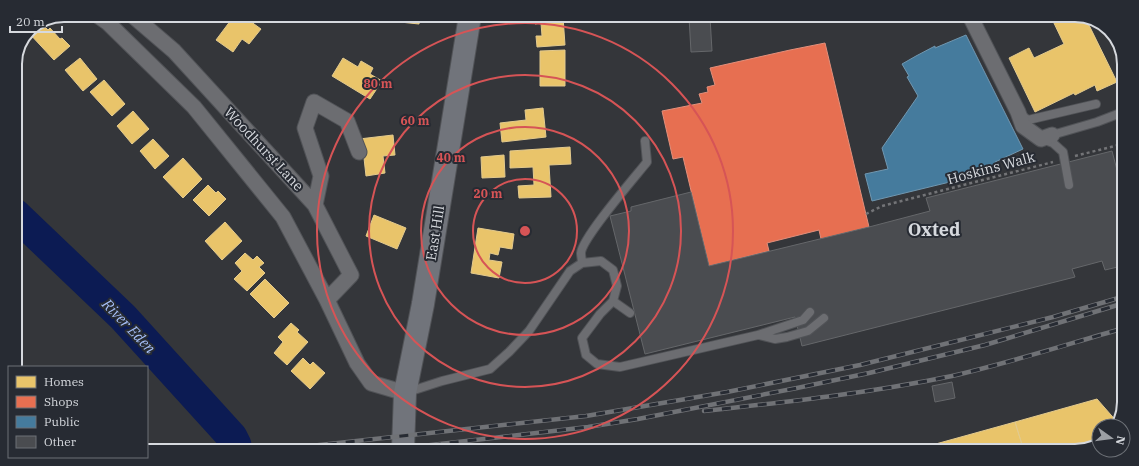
<svg xmlns="http://www.w3.org/2000/svg" width="1139" height="466" font-family="'IBM Plex Serif',serif">
<rect width="100%" height="100%" fill="#34363a"/>
<path fill="#e9c46a" stroke="#e3ca8d" d="M234,16H243L261,29L249,44L242,39L233,52L216,40Z
M401,16H420L419,24L400,22Z
M535,17H563L565,45L537,47L536,36H542L541,23L535,24Z
M1052,19H1086L1117,82L1097,91L1095,85L1075,95L1074,93L1035,112L1009,58L1029,48L1034,58L1064,44Z
M42,24L48,30L50,28L60,39L62,38L70,46L54,60L28,32L30,29Z
M565,50V86H540V51Z
M80,58L97,79L83,91L65,70Z
M343,58L358,67L361,61L373,68L370,74L382,81L370,99L332,76Z
M104,80L125,104L112,116L90,92Z
M543,108L546,137L502,142L500,123L526,120L525,110Z
M133,111L149,129L132,144L117,126Z
M393,135L395,155L383,156L385,173L366,176L364,158H361L359,139Z
M153,139L169,156L155,169L140,151Z
M570,147L571,164L549,165L551,197L519,198L518,186L534,185L533,167L510,168V151Z
M504,155L505,177L482,178L481,157Z
M183,158L202,179L183,198L163,177Z
M208,185L216,193L218,191L226,199L209,216L193,200Z
M374,215L406,228L397,249L366,236Z
M225,222L242,241L222,260L205,241Z
M478,228L514,234L512,249L500,247L498,255L490,253L489,260L502,262L499,278L471,273Z
M245,253L253,260L257,256L264,263L259,267L265,273L247,291L234,279L242,271L235,263Z
M265,279L289,303L274,318L250,294Z
M291,323L299,330L297,332L308,342L287,365L274,353L283,342L278,337Z
M303,358L310,365L313,362L325,373L310,389L291,371Z
M1097,399L1118,423L1116,426H1099V444L1075,451H1024L1015,422Z
M1015,422L1024,451L914,450Z"/>
<path fill="#e76f51" stroke="#e28f7b" d="M825,43L869,227L821,239L819,230L767,243L769,251L709,266L683,157L673,159L662,111L702,103L699,94L708,92L707,87L715,85L710,68L790,50Z"/>
<path fill="#457b9d" stroke="#7097b0" d="M966,35L1023,149L995,162L999,170L872,201L865,174L888,169L882,148L918,96L907,77L909,76L902,64L916,56L935,46V48Z"/>
<g fill="none" stroke-linecap="round" stroke-linejoin="round">
<path stroke="#0c1b53" stroke-width="31" d="M15,214L123,317L232,437L236,445"/>
</g>
<path fill="#4a4c50" stroke="#65676a" d="M689,17H710L712,51L691,52Z
M1112,151L1117,170L1123,168L1122,266L1105,270L1102,261L1072,269L1075,277L802,346L795,317L645,354L610,216L631,211V207L691,192L709,266L869,227L930,211L926,198Z
M952,382L955,398L935,402L932,386Z"/>
<g fill="none" stroke-linecap="round" stroke-linejoin="round">
<g stroke="#515357" stroke-width="10">
<path id="lane" d="M1020,114L1028,120L1096,104
M1052,135L1097,122L1123,112
M1042,139L1053,143L1063,152L1069,185
M582,263C582,260 581,256 581,253C582,238 635,177 647,162L645,141
M613,301L630,313
M759,335L775,339L787,337L808,331L824,318
M408,392L442,381L490,369L509,352L529,331L570,271L582,263L601,261L613,270L617,286L613,301L600,314L582,338L586,355L597,364L620,367L758,335L803,320L810,312"/>
</g>
<g stroke="#515357" stroke-width="17">
<path id="street" d="M97,15L107,22L194,107L283,217L327,300L357,363L371,383L405,393
M132,15L174,51L315,205L351,275L327,300
M971,18L1018,112L1023,126L1041,139L1052,135
M315,205L321,176L305,128L314,102L347,121L359,152"/>
</g>
<g stroke="#515357" stroke-width="24">
<path id="primary" d="M403,449L405,393L423,304L470,16"/>
</g>
<path stroke="#737477" stroke-width="2.5" stroke-dasharray="3 3" stroke-linecap="butt" d="M1075,156L1123,144
M866,214L882,206L1053,162"/>
<use href="#lane" stroke="#6c6d71" stroke-width="8"/>
<use href="#street" stroke="#6c6d71" stroke-width="15"/>
<use href="#primary" stroke="#71747b" stroke-width="22"/>
<g stroke="#707276" stroke-width="4.5">
<path id="rail" d="M704,411C787,402 870,393 952,376C1009,363 1065,345 1121,329
M292,448L586,416L727,392L860,365L1053,317L1122,297
M396,449L588,427L638,419L797,388L869,373L985,345L1121,304"/>
</g>
<use href="#rail" stroke="#272b33" stroke-width="3" stroke-dasharray="9" stroke-linecap="butt"/>
</g>
<g fill="none" stroke="#d65456" stroke-width="2">
<circle cx="525" cy="231" r="52"/>
<circle cx="525" cy="231" r="104"/>
<circle cx="525" cy="231" r="156"/>
<circle cx="525" cy="231" r="208"/>
</g>
<g text-anchor="middle" dominant-baseline="central" stroke-width="4" stroke-linejoin="round" paint-order="stroke">
<g font-size="14" fill="#d6d9de" stroke="#272b33">
<text transform="translate(264 149) rotate(47)">Woodhurst Lane</text>
<text transform="translate(991 168) rotate(-15)">Hoskins Walk</text>
<text transform="translate(435 233) rotate(-81)">East Hill</text>
</g>
<g font-size="15" font-style="italic" fill="#a6bff8" stroke="#272b33">
<text transform="translate(129 326) rotate(46)">River Eden</text>
</g>
<g font-size="18" font-weight="bold" fill="#d6d9de" stroke="#272b33">
<text x="934" y="229">Oxted</text>
</g>
</g>
<path d="M0 0H1139V466H0ZM64 22H1075A42 42 0 0 1 1117 64V402A42 42 0 0 1 1075 444H64A42 42 0 0 1 22 402V64A42 42 0 0 1 64 22Z" fill="#272b33" fill-rule="evenodd"/>
<path fill="none" stroke="#d6d9de" stroke-width="2" d="M64 22H1075A42 42 0 0 1 1117 64V402A42 42 0 0 1 1075 444H64A42 42 0 0 1 22 402V64A42 42 0 0 1 64 22Z"/>
<circle cx="525" cy="231" r="6" fill="#d65456" stroke="#272b33" stroke-width="2"/>
<g font-size="12" text-anchor="middle" font-weight="bold" fill="#d65456" stroke="#272b33" stroke-width="4" stroke-linejoin="round" paint-order="stroke">
<text x="378" y="88">80 m</text>
<text x="415" y="125">60 m</text>
<text x="451" y="162">40 m</text>
<text x="488" y="198">20 m</text>
</g>
<rect x="8" y="366" width="140" height="92" fill="#272b33" stroke="#6d7177"/>
<rect x="16" y="376" width="20" height="12" fill="#e9c46a" stroke="#6d7177"/>
<text x="44" y="386" font-size="12" fill="#d6d9de">Homes</text>
<rect x="16" y="396" width="20" height="12" fill="#e76f51" stroke="#6d7177"/>
<text x="44" y="406" font-size="12" fill="#d6d9de">Shops</text>
<rect x="16" y="416" width="20" height="12" fill="#457b9d" stroke="#6d7177"/>
<text x="44" y="426" font-size="12" fill="#d6d9de">Public</text>
<rect x="16" y="436" width="20" height="12" fill="#4a4c50" stroke="#6d7177"/>
<text x="44" y="446" font-size="12" fill="#d6d9de">Other</text>
<g transform="translate(1111 438) rotate(104)"><circle r="19" fill="#272b33" stroke="#6d7177"/>
<path d="M0-3L7 15L0 10L-7 15Z" fill="#9da0a5"/>
<text y="-6" font-size="11" font-weight="bold" text-anchor="middle" fill="#d6d9de">N</text>
</g>
<path d="M10 26v6h52v-6" fill="none" stroke="#d6d9de" stroke-width="2"/>
<text x="16" y="26" font-size="12" fill="#d6d9de" stroke="#272b33" stroke-width="3" paint-order="stroke">20 m</text>
</svg>
